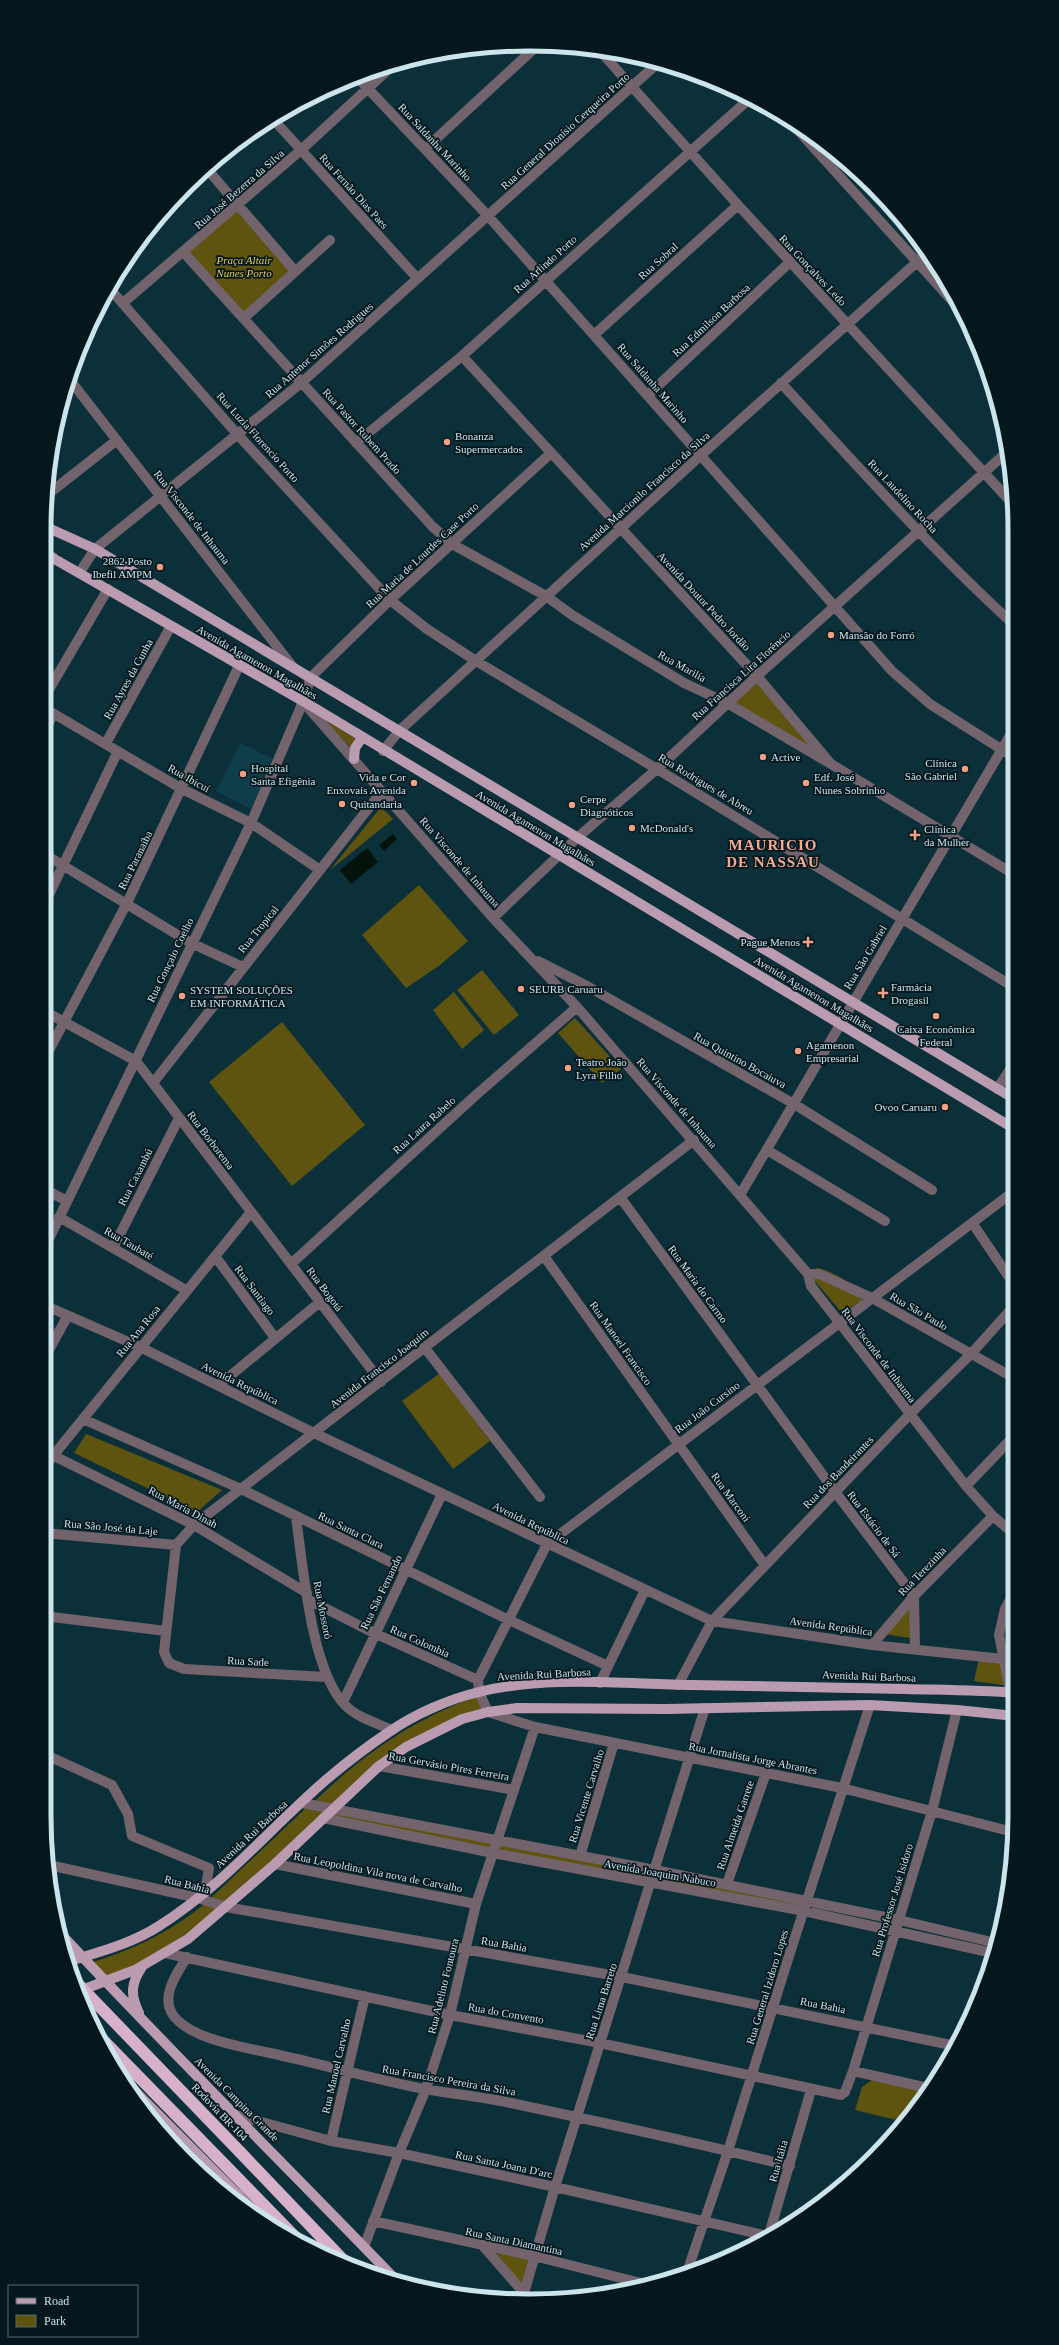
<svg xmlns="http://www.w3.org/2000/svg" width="1059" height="2345" font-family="Georgia,serif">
<rect width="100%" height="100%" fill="#0b303a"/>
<path fill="#0f3e4a" d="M240,743L276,760L251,809L216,791Z"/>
<path fill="#5f540f" d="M237,206L295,271L244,318L184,253Z
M757,678L813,749L729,703Z
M323,719L356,739L350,747Z
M381,807L393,819L330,870Z
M419,885L468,941L440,965L406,988L362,935Z
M482,970L519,1015L494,1035L457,990Z
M454,992L484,1030L462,1049L433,1010Z
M575,1018L621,1069L602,1083L558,1033Z
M282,1022L365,1125L292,1186L209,1082Z
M817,1268C832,1270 857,1286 864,1299L842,1313L814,1280V1273Z
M440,1373L490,1441L453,1469L402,1401Z
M86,1434L222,1490L197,1512L74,1453Z
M912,1604L910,1638L884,1634Z
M979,1659L1000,1662L1010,1686L974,1681Z
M478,1696L483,1710L446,1723L332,1806L315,1801C363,1754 414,1719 478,1696Z
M307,1807L326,1812L227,1905L210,1899Z
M333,1809L494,1842L491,1851L324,1818Z
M497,1842L653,1871L650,1881L494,1853Z
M656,1871L805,1902L803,1909L653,1882Z
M206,1903L222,1908L184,1939L107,1979L90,1963C133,1950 172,1931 206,1903Z
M872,2080L926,2092L905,2122L855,2110L862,2087Z
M494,2250L530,2259L522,2286Z"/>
<path fill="#03130a" d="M393,834L397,839L384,851L379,845Z
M367,848L378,862L351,884L340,870Z"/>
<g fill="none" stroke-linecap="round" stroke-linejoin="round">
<path stroke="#73636d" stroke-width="10" d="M600,51L738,205L1011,502
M357,77L489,217L892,671L930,704L1012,756
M273,119L417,278
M795,127L955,304
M425,149L538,45
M207,169L295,271
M184,253L432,526L452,544L546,596L572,615L684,683L727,703L831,764
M110,289L238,435L390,600L427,629L476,661L657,769L1012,986
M123,303L301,150L391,67
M244,318L330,240
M594,335L738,205
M462,356L757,676L831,764L1012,873
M70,380L293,667
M781,383C856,464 929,547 1011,622
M648,395L790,262
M356,443L462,356L748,100
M47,495L117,440
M44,571L53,557
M80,572L95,549L301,383L658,63
M44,698L108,589
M303,702L493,918L577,1007L808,1274L811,1286L966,1486L993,1516L1014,1534
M44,708L182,789L251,823L320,870
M44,734L53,714
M106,743L171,626
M383,751L399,731L700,456L926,254
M44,854L191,943L243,967
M44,905L118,751
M493,918L578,837L657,769L757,676L1007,452
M538,961L587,986L794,1104L932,1190
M44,1011L136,1061L381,1382
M44,1060L127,903L239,666
M153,1083L382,791
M997,1089L1013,1065
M767,1150L885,1221
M44,1189L67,1201
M1013,1192L547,1544L478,1680L479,1692L488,1712L535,1727L842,1788L1013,1832
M740,1195L1012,732
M620,1197L836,1493L914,1596L915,1649
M59,1217L186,1290
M973,1224L1013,1283
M113,1248L179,1118
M44,1249L251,823L300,709L311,677L390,600L551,453
M215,1256L275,1338
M544,1256L764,1564
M291,1264L476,1095L577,1007
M808,1274H819L872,1298L1014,1378
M44,1305L140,1347L314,1433L712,1621L872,1645L1003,1659
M425,1348L540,1497
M44,1359L67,1317
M219,1385L320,1302
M83,1419L241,1489L509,1620L608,1666
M44,1451L194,1525L307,1593
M44,1467L251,1212
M966,1486L1014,1436
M296,1517C303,1566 311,1672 346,1706C358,1718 377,1723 392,1730
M44,1533L176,1545
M1014,1593L1005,1609L999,1635L1015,1716
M309,1600L374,1633L478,1680
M44,1616L166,1631
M872,1645L914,1596L993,1516
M326,1677L184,1669L169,1663L164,1652L176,1545L194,1525L694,1140
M600,1683L645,1590
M678,1685L712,1621L909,1415L971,1354L1013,1307
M343,1702L442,1494
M44,1754L112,1785L128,1814L132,1836L209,1868L205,1892
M379,1766L514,1790
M302,1803L655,1870L899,1920L996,1943
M323,1818L493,1853L804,1911L993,1953
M580,1856L614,1743
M275,1864L476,1904
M49,1865L198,1898L226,1907L622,1977L956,2046
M727,1884L766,1773
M165,1953L450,2015L600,2043L841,2095L845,2092L853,2071L932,1811L957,1710
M187,1957C177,1973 160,1996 173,2015C190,2039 243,2047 270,2053C322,2064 372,2079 424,2089C453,2094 483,2097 511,2103C605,2123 698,2143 790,2166
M853,2071L928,2088
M236,2115L331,2141L399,2153L555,2187L768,2236
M331,2141L365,1996
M224,2191L239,2194
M373,2221L534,2256L649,2285
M768,2238L811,2090
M483,2246L531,2301
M364,2247L399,2153L426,2089L450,2015L476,1904L535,1727
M686,2275L728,2151L789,1956L870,1705
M519,2300L524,2293L555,2187L705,1708"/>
<path stroke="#ba9baf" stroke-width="10" d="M44,526L95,549L1013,1098
M44,553L313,707L1013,1128
M354,759L355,748L362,738
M59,1932C170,2051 285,2165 398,2282
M67,1962C99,1952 131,1944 159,1926C223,1886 270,1828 327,1779C347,1762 368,1746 389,1732C415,1714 449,1699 479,1692C547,1675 623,1684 692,1685C763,1686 834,1687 905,1689C942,1690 978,1690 1015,1693
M79,1991L135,1970L188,1939L275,1864L379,1766L406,1747L462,1719L488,1712L517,1708L666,1709L870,1705L957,1710L1015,1716
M139,2013C130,1995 131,1983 142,1967
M127,2083L262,2219"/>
<path stroke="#d7b0ca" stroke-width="12" d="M98,2035L301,2243
M240,2152L346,2263"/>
<path stroke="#d7b0ca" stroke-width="12" d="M74,1980L240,2152"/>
</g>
<g fill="#f39f84" stroke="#04171c" stroke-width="1.5">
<circle cx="447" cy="442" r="4"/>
<circle cx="160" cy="567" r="4"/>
<circle cx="831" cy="635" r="4"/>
<circle cx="763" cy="757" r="4"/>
<circle cx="965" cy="769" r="4"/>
<circle cx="243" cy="774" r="4"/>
<circle cx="414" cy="783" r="4"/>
<circle cx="806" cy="783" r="4"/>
<circle cx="342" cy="804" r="4"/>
<circle cx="572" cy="805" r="4"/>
<circle cx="632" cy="828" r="4"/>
<path d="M913 829h4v4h4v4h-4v4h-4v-4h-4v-4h4z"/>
<path d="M806 936h4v4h4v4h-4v4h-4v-4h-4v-4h4z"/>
<circle cx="521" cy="989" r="4"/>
<path d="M881 987h4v4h4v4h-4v4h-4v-4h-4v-4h4z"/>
<circle cx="182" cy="996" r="4"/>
<circle cx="936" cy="1016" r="4"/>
<circle cx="798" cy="1051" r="4"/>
<circle cx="568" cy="1068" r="4"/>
<circle cx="945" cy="1107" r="4"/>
</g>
<g text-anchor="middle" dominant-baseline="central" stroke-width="3.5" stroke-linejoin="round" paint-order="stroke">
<g font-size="11" fill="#cce4ec" stroke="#04171c">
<text transform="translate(565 131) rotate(-42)">Rua General Dionísio Cerqueira Porto</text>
<text transform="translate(435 142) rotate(47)">Rua Saldanha Marinho</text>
<text transform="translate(239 189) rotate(-41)">Rua José Bezerra da Silva</text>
<text transform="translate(354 191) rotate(48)">Rua Fernão Dias Paes</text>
<text transform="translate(658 261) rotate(-42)">Rua Sobral</text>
<text transform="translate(545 264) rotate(-42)">Rua Arlindo Porto</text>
<text transform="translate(813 270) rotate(47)">Rua Gonçalves Ledo</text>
<text transform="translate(711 320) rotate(-43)">Rua Edmilson Barbosa</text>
<text transform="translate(319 350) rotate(-41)">Rua Antenor Simões Rodrigues</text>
<text transform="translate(653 383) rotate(49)">Rua Saldanha Marinho</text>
<text transform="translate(362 431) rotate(48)">Rua Pastor Rubem Prado</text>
<text transform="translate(258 437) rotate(48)">Rua Luzia Florencio Porto</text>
<text transform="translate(644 491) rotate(-42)">Avenida Marcionilo Francisco da Silva</text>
<text transform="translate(903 496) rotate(47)">Rua Laudelino Rocha</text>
<text transform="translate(192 517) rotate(52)">Rua Visconde de Inhauma</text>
<text transform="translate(422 555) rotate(-43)">Rua Maria de Lourdes Case Porto</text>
<text transform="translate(704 601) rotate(47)">Avenida Doutor Pedro Jordão</text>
<text transform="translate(257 662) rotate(30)">Avenida Agamenon Magalhães</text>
<text transform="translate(682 666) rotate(29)">Rua Marilía</text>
<text transform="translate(741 675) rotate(-42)">Rua Francisca Lira Florêncio</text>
<text transform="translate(128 679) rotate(-61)">Rua Ayres da Cunha</text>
<text transform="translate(189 778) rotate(29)">Rua Ibicuí</text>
<text transform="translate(706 784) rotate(31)">Rua Rodrigues de Abreu</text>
<text transform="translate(536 828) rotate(31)">Avenida Agamenon Magalhães</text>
<text transform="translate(135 860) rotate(-64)">Rua Paranaíba</text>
<text transform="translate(460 862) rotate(49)">Rua Visconde de Inhauma</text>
<text transform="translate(258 929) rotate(-51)">Rua Tropical</text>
<text transform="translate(865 957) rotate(-59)">Rua São Gabriel</text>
<text transform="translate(170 960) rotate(-64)">Rua Gonçalo Coelho</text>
<text transform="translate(814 994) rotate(31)">Avenida Agamenon Magalhães</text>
<text transform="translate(740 1060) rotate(29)">Rua Quintino Bocaiuva</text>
<text transform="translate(677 1103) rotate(49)">Rua Visconde de Inhauma</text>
<text transform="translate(424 1125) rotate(-42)">Rua Laura Rabelo</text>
<text transform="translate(211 1140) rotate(53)">Rua Borborema</text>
<text transform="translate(135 1177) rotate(-63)">Rua Caxambú</text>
<text transform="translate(129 1243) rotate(30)">Rua Taubaté</text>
<text transform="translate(698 1284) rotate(54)">Rua Maria do Carmo</text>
<text transform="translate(325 1289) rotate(53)">Rua Bogotá</text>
<text transform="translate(255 1290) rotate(53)">Rua Santiago</text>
<text transform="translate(919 1311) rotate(30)">Rua São Paulo</text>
<text transform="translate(138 1331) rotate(-51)">Rua Ana Rosa</text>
<text transform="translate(621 1343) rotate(55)">Rua Manoel Francisco</text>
<text transform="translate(879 1355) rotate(53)">Rua Visconde de Inhauma</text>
<text transform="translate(379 1368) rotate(-38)">Avenida Francisco Joaquim</text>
<text transform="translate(240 1383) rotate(26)">Avenida República</text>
<text transform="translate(707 1407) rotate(-37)">Rua João Cursino</text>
<text transform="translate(838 1472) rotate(-46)">Rua dos Bandeirantes</text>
<text transform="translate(731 1497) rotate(54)">Rua Marconi</text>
<text transform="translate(183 1507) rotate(28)">Rua Maria Dinah</text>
<text transform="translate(531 1523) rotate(26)">Avenida República</text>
<text transform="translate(874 1524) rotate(53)">Rua Estácio de Sá</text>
<text transform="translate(111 1527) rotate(5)">Rua São José da Laje</text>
<text transform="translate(351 1530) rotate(26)">Rua Santa Clara</text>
<text transform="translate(922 1571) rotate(-46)">Rua Terezinha</text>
<text transform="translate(381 1592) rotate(-64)">Rua São Fernando</text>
<text transform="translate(323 1610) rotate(79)">Rua Mossoró</text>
<text transform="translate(831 1626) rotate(8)">Avenida República</text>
<text transform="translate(420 1641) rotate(24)">Rua Colombia</text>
<text transform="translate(248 1661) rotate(3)">Rua Sade</text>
<text transform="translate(544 1674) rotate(-3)">Avenida Rui Barbosa</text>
<text transform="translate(869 1676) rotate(2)">Avenida Rui Barbosa</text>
<text transform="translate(753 1758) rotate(11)">Rua Jornalista Jorge Abrantes</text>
<text transform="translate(449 1766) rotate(10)">Rua Gervásio Pires Ferreira</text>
<text transform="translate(586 1796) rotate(-73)">Rua Vicente Carvalho</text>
<text transform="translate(735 1825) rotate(-71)">Rua Almeida Garrete</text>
<text transform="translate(251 1834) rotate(-43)">Avenida Rui Barbosa</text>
<text transform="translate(378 1872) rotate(11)">Rua Leopoldina Vila nova de Carvalho</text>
<text transform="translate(660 1873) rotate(10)">Avenida Joaquim Nabuco</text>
<text transform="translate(187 1884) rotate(14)">Rua Bahia</text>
<text transform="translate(892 1900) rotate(-73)">Rua Professor José Isidoro</text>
<text transform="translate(504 1944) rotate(10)">Rua Bahia</text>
<text transform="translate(443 1986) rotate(-76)">Rua Adelino Fontoura</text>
<text transform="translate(767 1987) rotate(-73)">Rua General Izidoro Lopes</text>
<text transform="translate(601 2001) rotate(-72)">Rua Lima Barreto</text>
<text transform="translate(823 2005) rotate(11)">Rua Bahia</text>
<text transform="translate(506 2013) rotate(10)">Rua do Convento</text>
<text transform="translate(336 2066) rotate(-77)">Rua Manoel Carvalho</text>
<text transform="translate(449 2080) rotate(10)">Rua Francisco Pereira da Silva</text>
<text transform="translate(237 2099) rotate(45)">Avenida Campina Grande</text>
<text transform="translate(220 2112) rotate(46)">Rodovia BR-104</text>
<text transform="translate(778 2161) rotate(-74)">Rua Itália</text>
<text transform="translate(504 2164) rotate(12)">Rua Santa Joana D'arc</text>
<text transform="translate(514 2241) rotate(12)">Rua Santa Diamantina</text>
</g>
<g font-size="11" font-style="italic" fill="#e7cf4e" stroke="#04171c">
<text x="244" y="260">Praça Altair<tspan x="244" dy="13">Nunes Porto</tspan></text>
</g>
<g font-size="11" fill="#cce4ec" stroke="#04171c" text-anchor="start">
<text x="455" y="436">Bonanza<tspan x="455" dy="13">Supermercados</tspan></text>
<text x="152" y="561" text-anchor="end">2862 Posto<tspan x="152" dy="13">Ibefil AMPM</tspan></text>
<text x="839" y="635">Mansão do Forró</text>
<text x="771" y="757">Active</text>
<text x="957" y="763" text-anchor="end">Clínica<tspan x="957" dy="13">São Gabriel</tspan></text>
<text x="251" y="768">Hospital<tspan x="251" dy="13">Santa Efigênia</tspan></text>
<text x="406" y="777" text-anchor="end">Vida e Cor<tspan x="406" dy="13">Enxovais Avenida</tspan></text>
<text x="814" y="777">Edf. José<tspan x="814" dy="13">Nunes Sobrinho</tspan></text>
<text x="580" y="799">Cerpe<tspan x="580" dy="13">Diagnóticos</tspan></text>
<text x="350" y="804">Quitandaria</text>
<text x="640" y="828">McDonald's</text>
<text x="924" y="829">Clínica<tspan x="924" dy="13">da Mulher</tspan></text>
<text x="800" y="942" text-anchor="end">Pague Menos</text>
<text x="891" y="987">Farmácia<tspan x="891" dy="13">Drogasil</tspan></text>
<text x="529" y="989">SEURB Caruaru</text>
<text x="190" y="990">SYSTEM SOLUÇÕES<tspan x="190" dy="13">EM INFORMÁTICA</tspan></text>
<text x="936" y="1029" text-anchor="middle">Caixa Econômica<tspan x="936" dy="13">Federal</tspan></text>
<text x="806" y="1045">Agamenon<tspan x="806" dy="13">Empresarial</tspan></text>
<text x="576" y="1062">Teatro João<tspan x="576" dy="13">Lyra Filho</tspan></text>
<text x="937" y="1107" text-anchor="end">Ovoo Caruaru</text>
</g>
<g font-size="15" font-weight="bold" letter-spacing="1" fill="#f8aa90" stroke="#04171c">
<text x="773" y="845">MAURICIO<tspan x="773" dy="17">DE NASSAU</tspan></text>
</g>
</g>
<path d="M0 0H1059V2345H0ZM529 51H530A478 478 0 0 1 1008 529V1816A478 478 0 0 1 530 2294H529A478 478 0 0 1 51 1816V529A478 478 0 0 1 529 51Z" fill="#04171c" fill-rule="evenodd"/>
<path fill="none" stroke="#cce4ec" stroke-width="5" d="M529 51H530A478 478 0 0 1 1008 529V1816A478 478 0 0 1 530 2294H529A478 478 0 0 1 51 1816V529A478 478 0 0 1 529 51Z"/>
<rect x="8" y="2285" width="130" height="52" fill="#04171c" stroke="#54696f"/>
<rect x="16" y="2298" width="20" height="6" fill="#ba9baf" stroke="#54696f"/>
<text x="44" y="2305" font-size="12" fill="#cce4ec">Road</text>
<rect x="16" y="2315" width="20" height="12" fill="#5f540f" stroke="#54696f"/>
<text x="44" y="2325" font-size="12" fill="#cce4ec">Park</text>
</svg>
